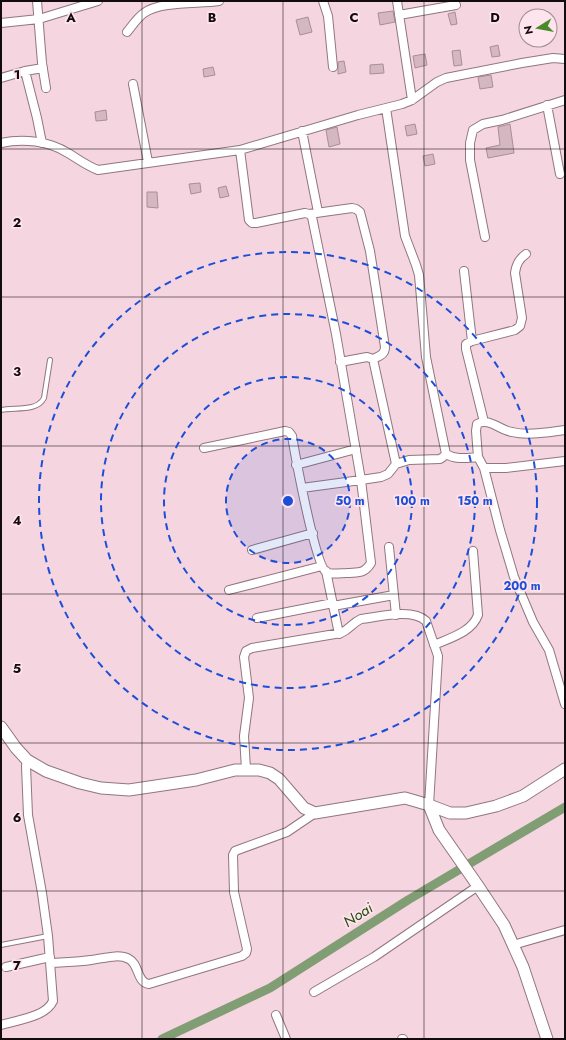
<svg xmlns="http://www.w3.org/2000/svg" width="566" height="1040" font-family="Jost,sans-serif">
<rect width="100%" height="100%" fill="#f4d5e0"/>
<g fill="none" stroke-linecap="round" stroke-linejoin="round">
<path stroke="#809d74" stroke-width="9" d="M162,1039L270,988L408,900L565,807"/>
</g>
<path fill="#d4b7c1" stroke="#aa8e97" d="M393,11L395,22L380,25L378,13Z
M455,12L457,24L451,25L448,14Z
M308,17L312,32L300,35L296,20Z
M498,45L500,56L492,57L490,47Z
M460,50L462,65L454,66L452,51Z
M425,54L427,65L415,68L413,56Z
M344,61L346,72L338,74V62Z
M383,64L384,73L370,74V65Z
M213,67L215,75L204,77L203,69Z
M491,75L493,87L480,89L478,77Z
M106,110L107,120L96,121L95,112Z
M415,124L417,134L407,136L405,126Z
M510,124L514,153L488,158L486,148L500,145L498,127Z
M337,127L340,144L329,147L326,130Z
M433,154L435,164L425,166L423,156Z
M200,183L201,192L191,194L189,184Z
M226,186L229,196L220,198L218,188Z
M147,192H157L158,208L147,207Z"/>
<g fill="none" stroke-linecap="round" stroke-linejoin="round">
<g stroke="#91767f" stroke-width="6">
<path id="lane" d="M1,410C15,407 37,412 44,398L50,360
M1,945L48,936"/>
</g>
<g stroke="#91767f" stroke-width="10">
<path id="street" d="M37,1L42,63L46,88
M323,1L328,16L333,67
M397,1L412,100
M399,15L456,5
M1,23L39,19L98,1
M127,32C132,26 137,18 144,13C160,1 198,4 219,1
M25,71L37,118L42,143
M1,78L25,71L43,68
M133,84L148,162
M547,105L560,174
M302,131L318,212
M1,143C23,138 49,141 68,153C78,159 87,166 98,170L240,150L358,115L402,104L412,100L437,82L446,78L522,63L553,58L565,59
M240,150L249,220L252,223H256L305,213L309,214L312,217L336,334L361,480L302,488
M309,214L352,208L356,209L360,212L370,251L385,347C385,355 379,356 373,359
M485,237L470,160V143L473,130L483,124L502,120L565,100
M464,271L472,341
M340,362L367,357L373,359L396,464
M484,422L466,349V344L472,341L515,330L520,326L522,318L515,273C516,264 519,259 526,254
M204,448L285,431L289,432L292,436C295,454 315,564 326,572C331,575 341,573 347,573C359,572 364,574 371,563L361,480L381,477L388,474L396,464L409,460L440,459L443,457L446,454L426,357L419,275L416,265L405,236L386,108
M446,454C456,460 466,458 478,457L484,468H506L565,461
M478,457L476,431L477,424C489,417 499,430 512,432C528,436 548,432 565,430
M296,465L356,449
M484,468L500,530L514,577L533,622L549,650L565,704
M389,547L396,615
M252,550L313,533
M326,571L339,634
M229,590L322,566
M333,606L394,595
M257,618L333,603
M434,645C450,638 472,632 478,615L473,551
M246,769L244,736L249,698L244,657L246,651L252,648L341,633C350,629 352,623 361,619C379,617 412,608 426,621L438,656L429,805
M513,945L565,930
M51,963C64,962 78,962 91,960C102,959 118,953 129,959C139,964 137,983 149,984L242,956L246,953L247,949L234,892L233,855L235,851L287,832L315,813
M6,967L50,957
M314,992L374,957L478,886
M276,1015L286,1039
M1,1025C17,1020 46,1017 53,1001L48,936L42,893L28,815L26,766L27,760
M402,1039H403"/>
</g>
<g stroke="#91767f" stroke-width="13">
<path id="secondary" d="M1,727L16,748L27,760L46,771L80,783L101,788L129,790L196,780L235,770H259L270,773L279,779L304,808L315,813L405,798L429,805L450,813H466L496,806L523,796L565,769
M429,805L439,830L478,886L504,925L523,967L547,1039"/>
</g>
<use href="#lane" stroke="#fff" stroke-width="4"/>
<use href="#street" stroke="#fff" stroke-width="8"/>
<use href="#secondary" stroke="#fff" stroke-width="11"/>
</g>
<path fill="none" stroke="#140b0e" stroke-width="1" stroke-opacity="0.55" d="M142,1V1039M283,1V1039M424,1V1039M1,149H565M1,297H565M1,446H565M1,594H565M1,743H565M1,891H565"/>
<circle cx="288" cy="501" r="62" fill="#1d4ed8" fill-opacity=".12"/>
<g fill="none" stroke="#1d4ed8" stroke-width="2" stroke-dasharray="7 5">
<circle cx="288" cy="501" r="62"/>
<circle cx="288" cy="501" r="124"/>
<circle cx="288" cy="501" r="187"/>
<circle cx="288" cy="501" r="249"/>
</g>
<g text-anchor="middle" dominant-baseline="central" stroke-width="3.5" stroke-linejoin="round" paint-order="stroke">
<g font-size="15" font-style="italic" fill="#274d12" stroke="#fde4ed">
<text transform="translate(358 915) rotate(-33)">Noai</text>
</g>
</g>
<g font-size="13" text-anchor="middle" font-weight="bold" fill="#140b0e" stroke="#fde4ed" stroke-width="3.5" stroke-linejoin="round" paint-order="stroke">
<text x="71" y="22">A</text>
<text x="212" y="22">B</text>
<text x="354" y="22">C</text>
<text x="495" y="22">D</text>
<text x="17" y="79">1</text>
<text x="17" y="227">2</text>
<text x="17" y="376">3</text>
<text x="17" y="525">4</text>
<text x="17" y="673">5</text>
<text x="17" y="822">6</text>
<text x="17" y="970">7</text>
</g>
<circle cx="288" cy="501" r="6" fill="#1d4ed8" stroke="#fde4ed" stroke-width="2"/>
<g font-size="12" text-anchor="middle" font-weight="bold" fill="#1d4ed8" stroke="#fde4ed" stroke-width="3.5" stroke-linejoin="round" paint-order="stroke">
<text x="350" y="505">50 m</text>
<text x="412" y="505">100 m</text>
<text x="475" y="505">150 m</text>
<text x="522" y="590">200 m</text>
</g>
<rect width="566" height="1040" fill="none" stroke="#140b0e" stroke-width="4"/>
<g transform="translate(538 28) rotate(259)"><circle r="19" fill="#fde4ed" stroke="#a08d94"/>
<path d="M0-3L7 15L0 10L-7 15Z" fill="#4b8a2a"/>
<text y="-6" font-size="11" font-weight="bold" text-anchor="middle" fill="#140b0e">N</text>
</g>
</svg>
